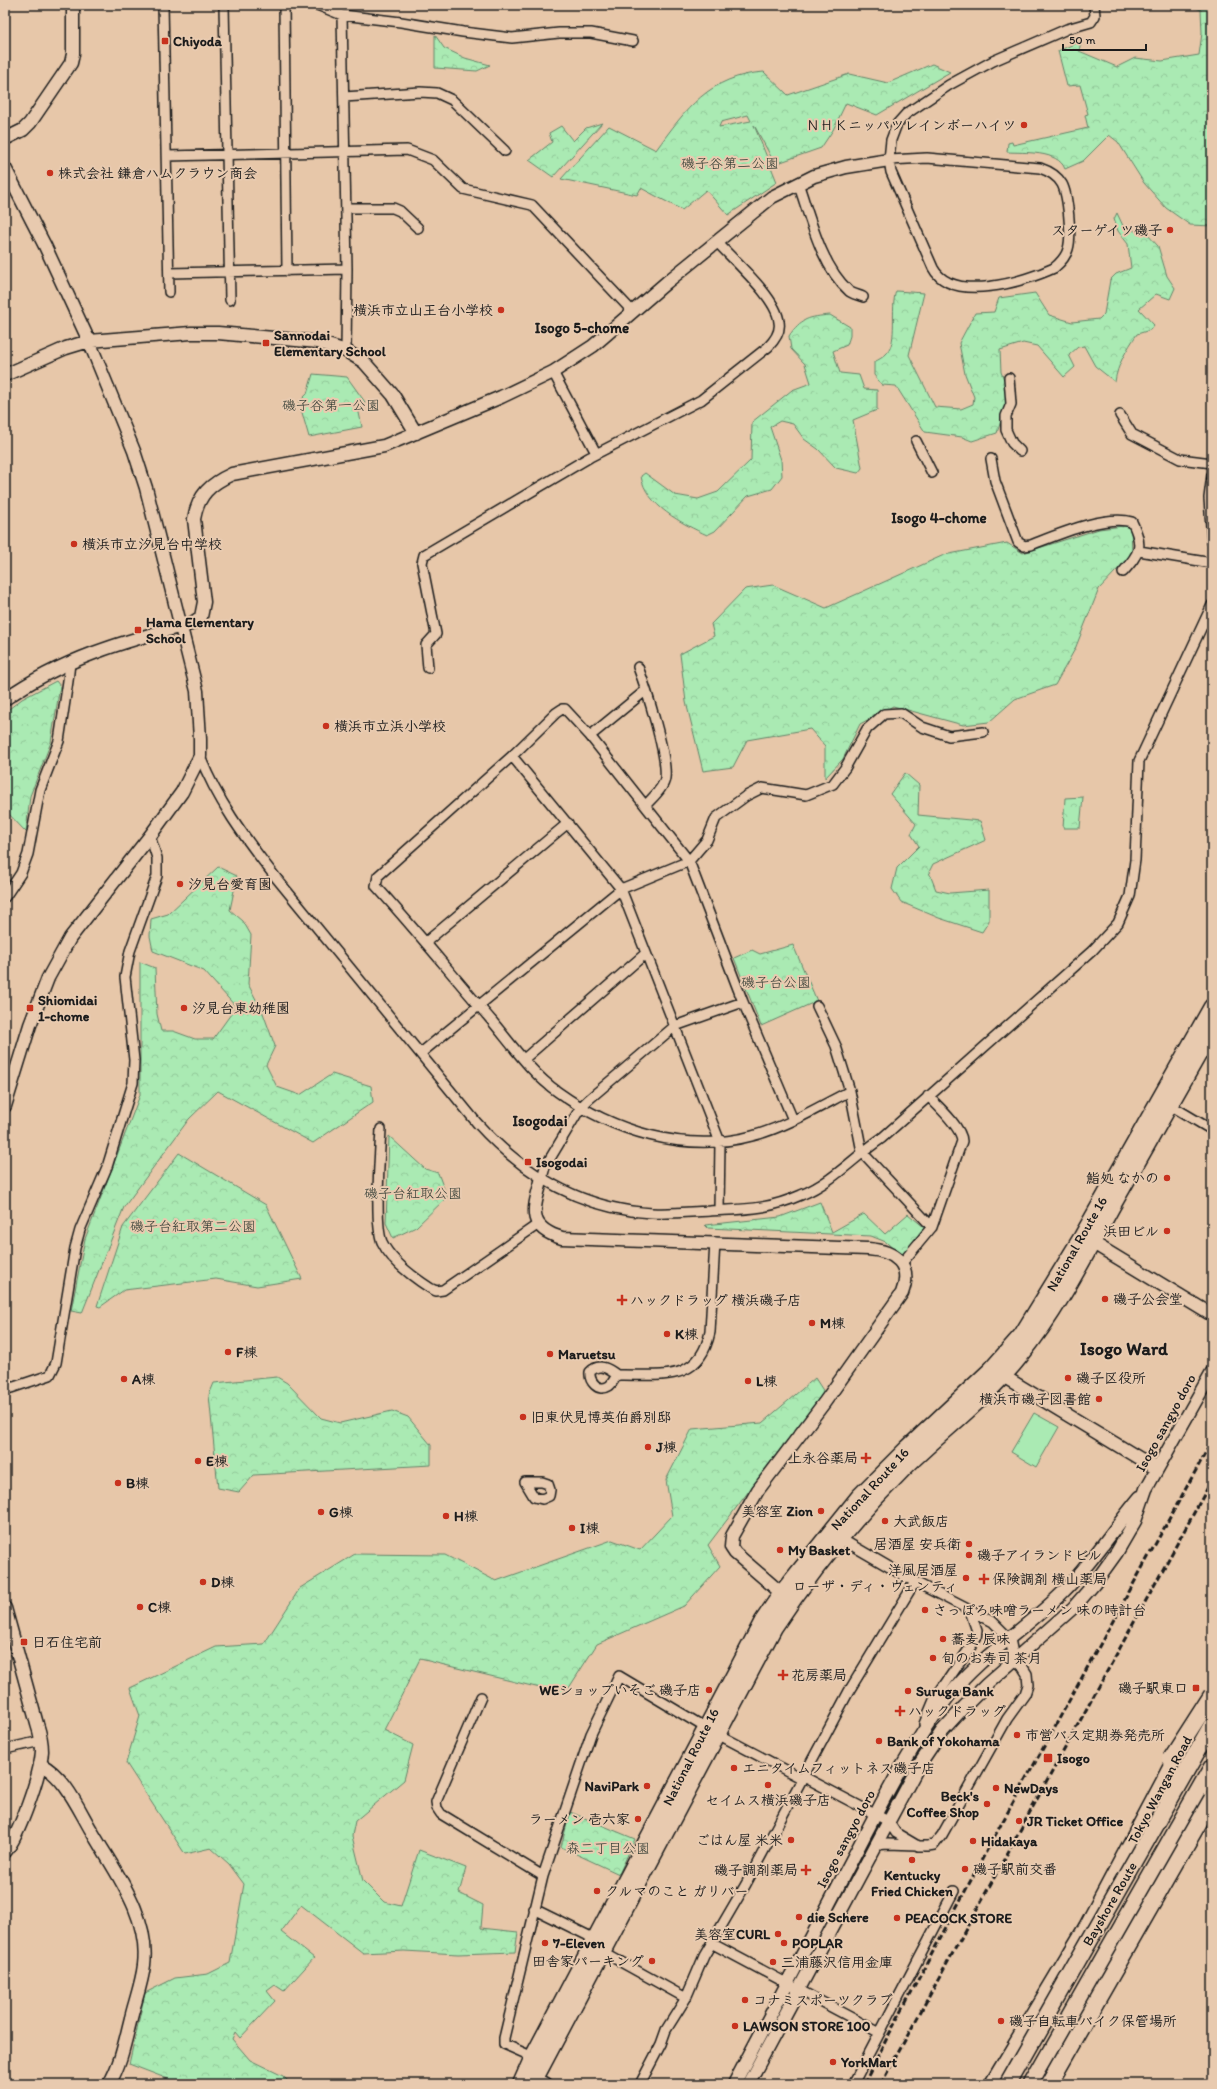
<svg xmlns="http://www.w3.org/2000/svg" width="1217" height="2089" font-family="Itim,'Klee One',sans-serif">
<defs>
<pattern id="forest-crowns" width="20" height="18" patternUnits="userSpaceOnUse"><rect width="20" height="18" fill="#aaeab3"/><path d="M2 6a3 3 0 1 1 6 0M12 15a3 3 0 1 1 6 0" fill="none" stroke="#92c899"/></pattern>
</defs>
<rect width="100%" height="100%" fill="#e7c7a9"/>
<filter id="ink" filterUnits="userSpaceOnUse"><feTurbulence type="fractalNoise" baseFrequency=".025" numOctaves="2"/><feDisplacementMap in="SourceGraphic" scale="8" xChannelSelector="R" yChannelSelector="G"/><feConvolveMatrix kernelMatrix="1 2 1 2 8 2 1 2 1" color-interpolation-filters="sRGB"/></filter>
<g filter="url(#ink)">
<path fill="#aaeab3" stroke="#638368" d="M1034,1413L1059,1427L1036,1467L1011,1452Z"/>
<path fill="url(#forest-crowns)" stroke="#638368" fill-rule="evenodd" d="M1189,5H1212V226L1190,225L1166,208L1144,183L1118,142L1109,135L1083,161L1065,169C1058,150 1024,153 1007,152L1008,143L1012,142L1013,145L1088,128L1085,115L1088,114L1080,85L1067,86L1058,51L1081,41L1079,51L1117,67L1135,58L1162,61L1199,55L1202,33L1201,10Z
M435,35L444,48L465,58L490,65L477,71L435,68Z
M932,64L950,72L877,115L846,103L833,130L821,148L775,164L754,125L777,182L728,215L706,190L682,210L641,188L637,195L561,179L609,126L656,150C686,109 709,76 764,72L788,95L849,74L888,83ZM748,115L751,121L719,127L721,122Z
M602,123L553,177L529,160L552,142L549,133L561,126L573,141L586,128Z
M1117,213L1124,228L1147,234L1158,246L1167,276L1175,288L1170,299L1156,294L1139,309L1154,325L1150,330L1137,334C1127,349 1117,365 1115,382L1095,366L1084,346L1078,347L1069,355L1075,367L1064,377L1037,346L1023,343L1000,350L1001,372L1007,387L1005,408L997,433L972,441L962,437L925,432L896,386L882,385L874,375V362C878,360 884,357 887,353C898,341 890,308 896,291L924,293L909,355L935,407L961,409L973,404L974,397L965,374L959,343L975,313L994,312L999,298L1035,293L1049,315L1072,322L1099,319L1104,314L1110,280L1116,274L1131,268L1128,244L1118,231L1114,219Z
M830,315L850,327V336L847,345L833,351L840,373L859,375L864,389L877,390V410L853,420L862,468L858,473L836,468L818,449L804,439L793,424L780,421L770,427L781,460L782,476L772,489L748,496L715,531L707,535C683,524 645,505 641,476L645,473L675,495L698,499L718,492L751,460L752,422L792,390L811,383L805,364L791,349L789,336C801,318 809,317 830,315Z
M313,374L347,377L365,402L358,408L362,427L309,437L299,402L307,394Z
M1131,525L1132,554L1099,589L1075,649L1055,685L1015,699L989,722L963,725L893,706L860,724L843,759L825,778V746L810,729L747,740L733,767L703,771L686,702L680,654L714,636L711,624L745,589L773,585L826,608L944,555L1007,543L1023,553L1099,529Z
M56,681L60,686L51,742L30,796L26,832L5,810V712L22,699Z
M905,773L919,785L918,815L980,821L986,840L933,864L929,872L936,890L950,893L989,890V921L982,932L939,918L901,902L892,889L897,868L919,846L911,834L916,824L890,794Z
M1083,797L1080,828H1063L1065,798Z
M218,867L237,876L230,910L243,921L251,935L248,984L263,1013L275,1046L266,1065L277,1087L300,1095L332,1074L371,1086L373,1102L313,1143L218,1091L189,1119L124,1207L82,1313L71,1311L85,1239L140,1095V962L155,968L157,1014L161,1031H173L195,1039H213L236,1007L204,971L153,951L150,936L151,919L168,914Z
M793,945L817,1001L761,1026L734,958L752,950L760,954Z
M389,1136L425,1169L438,1173L447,1197L416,1227L393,1238L386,1223Z
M179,1153L266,1205L302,1279L257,1286L216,1279L124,1290L100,1307L97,1306L123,1227Z
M820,1202L832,1232L864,1214L885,1234L908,1214L924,1227L902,1257L886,1242L871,1236L708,1228L705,1225L780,1217Z
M277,1377L287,1383L321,1418L340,1423L392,1411L408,1417L431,1445V1465L254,1475L239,1492L218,1488L209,1395L214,1383Z
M815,1378L824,1392L708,1545L720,1566L684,1606L597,1644L565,1694L420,1659L384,1730L413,1745L404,1780L355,1821L352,1836L363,1881L384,1902L401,1906L419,1850L466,1868L459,1893L483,1905L481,1928L518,1932L515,1952L458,1954L404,1951L363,1953L301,1905L281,1932L314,1958L284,1991L275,1985L267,1991L275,2001L240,2038L235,2032L232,2039L250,2060L283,2076L291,2084H174L168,2079L129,2064L145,1993L175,1978L208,1974L230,1963L244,1884L229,1864L211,1848L185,1854L126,1763L140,1716L130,1688L216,1647L264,1644L300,1588L355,1554L445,1555L496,1581L612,1540L640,1550L672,1516L666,1480L692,1429L762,1423Z
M570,1812L635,1839L619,1874L561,1847Z"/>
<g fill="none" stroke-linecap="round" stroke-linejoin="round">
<g stroke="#1c1c1c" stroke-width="12">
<path id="street" d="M163,5L169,292
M224,5L230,300
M284,5L287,271
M317,5L342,15L401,22L463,32L512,38L559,33H591L633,41
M342,15L347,269L346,351
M344,97L420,92L437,93L452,100L505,151
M167,156L407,150L433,160L463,189L532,205L633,312
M889,160L927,158L1040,168C1049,171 1057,175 1062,184C1068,195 1072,236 1068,249C1066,257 1060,263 1054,268C1026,281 952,304 933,268L891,172L889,160L891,140L897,124L906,114L949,85L993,61L1067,29L1091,22L1095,16L1094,5
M798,183C810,217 821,266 849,291C852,294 859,295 863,297
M346,208H393L400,211L418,228
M169,273L347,269
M553,372L596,453
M1009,378L1011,404L1006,416V430L1012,443L1020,451
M1120,415L1132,434L1180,459L1212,463
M916,441L932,473
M991,459L995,481L1018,542L1024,546L1031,545C1057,535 1105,514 1132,522C1144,546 1140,553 1123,572
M1212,475L1209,498L1212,542
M1139,551L1212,563
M638,667C646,688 668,757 665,778C664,788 652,798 646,805
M428,668L426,645L436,634L422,563L424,555L590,457L701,400L768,347C775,340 781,332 779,322C777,298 734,261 717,242
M590,736L645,691
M200,756C216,799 245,838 273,874L477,1123C524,1175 581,1209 652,1213C671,1214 691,1212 710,1211C746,1209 767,1210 801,1195C833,1182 854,1157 882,1138L1092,951L1118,923L1130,896L1135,860L1139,761L1212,605
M512,756L621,889L720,1142L719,1210
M5,897L21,873L28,854L40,790L59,741L68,681L70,663
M426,942L568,823
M817,1006L836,1046L850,1091L862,1152L932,1227
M421,1053L621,889L689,861L707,840L716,818L746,796L762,788L806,795L833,784L845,768L867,729L884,714L901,713L922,727L949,736L983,732
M524,1059L645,954
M1170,1105L1212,1130
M793,1120L743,1002L689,861L590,736L565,709H562L556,713L512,756L378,876L376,886C416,930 453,976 492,1021C512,1045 532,1074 558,1092C612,1131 685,1154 752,1136C786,1127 819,1107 850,1091
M381,1129C380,1152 374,1224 382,1242C391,1261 413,1277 430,1288L436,1291L443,1290L537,1225
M542,1178L545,1167L581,1107L588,1100L675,1026L743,1002
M902,1263L932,1227L962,1141C962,1128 938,1106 928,1096
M617,1375C609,1369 599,1362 590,1372C589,1381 598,1393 609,1386C612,1384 615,1378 617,1375C659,1374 699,1385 710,1332L715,1242
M5,1390L50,1375L56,1363L75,1248L80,1230L107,1167L133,1083L134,1060L125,977L130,951L157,876V858L150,836
M525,1482H542L548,1484L550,1490L549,1496L542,1499L534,1497Z
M481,1697L436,1802L437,1808L441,1814L543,1876
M924,1724L934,1700L976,1639L977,1631L970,1611
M5,1749L41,1741
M875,1845L888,1844L917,1845
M534,1909L595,1939
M713,1944L880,2033
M603,1952L686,1998
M533,2057L504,2044V2038L543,1876L591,1734L619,1676L706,1728L801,1778L808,1779L888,1821L896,1833L918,1846H928L934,1845L942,1835L1007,1719L1025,1694L1028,1685L1027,1674L1022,1666L1014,1659L1010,1639L993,1622L915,1582L836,1536
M640,2084L661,2044L666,2030L686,1998L704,1956L746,1884L849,1691L915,1582
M853,2084L954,1891"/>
</g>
<g stroke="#1c1c1c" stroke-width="15">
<path id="secondary" d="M5,139L23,130L30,123L71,63L73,54V5
M5,168L45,246L89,341L134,451L146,488L197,691L200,739V756L182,792L150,836L70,938L48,978L30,1025L5,1106
M5,375L66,348L89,341L191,333H218L318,342L346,351L364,362L393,395L416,433
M5,699C60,660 126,640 191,624L201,617L204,602L194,519C198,495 210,484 232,474L384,446L501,397L553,372L593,346L667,282L772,197L814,176L846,167L889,160
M542,1178C534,1208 525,1227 562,1238L868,1249C895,1251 913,1264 902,1293L824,1403L758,1490L732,1536L731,1547L735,1553L787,1598
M1085,1238L1212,1315
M1003,1376L1157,1469
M5,1608L37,1724C40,1733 42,1742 42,1751C41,1773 19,1836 5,1852
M40,1764C65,1777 77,1806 91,1830C114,1871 150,1915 144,1965C142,1983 135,2001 131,2018C125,2041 121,2064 109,2084
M527,2074L546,2084
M734,2084C772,2012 810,1941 847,1869C878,1810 907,1750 948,1697C980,1656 1026,1629 1063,1592C1092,1563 1114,1528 1140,1497
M748,2084L919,1765L942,1731L964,1707L986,1685L1074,1607L1094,1584L1117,1552L1135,1521L1146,1489L1212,1372"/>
</g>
<g stroke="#1c1c1c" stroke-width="19">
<path id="highway" d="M521,2084L533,2057L763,1621L782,1593L859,1497L908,1448L991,1370L1022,1335L1082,1237L1212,1007
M532,2084L774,1627C811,1571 854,1518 902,1470C940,1432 986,1399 1020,1356C1057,1311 1084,1257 1112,1206C1145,1147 1179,1089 1212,1030
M993,2084L1087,1927L1182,1748
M1032,2084L1212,1767"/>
</g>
<use href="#street" stroke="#e8caaf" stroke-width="9"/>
<use href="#secondary" stroke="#e8caaf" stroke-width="12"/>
<use href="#highway" stroke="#e8caaf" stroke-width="16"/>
<path stroke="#1c1c1c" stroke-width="3" stroke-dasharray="6 3" stroke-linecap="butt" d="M864,2084L886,2040L987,1850L1212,1441
M881,2084L1212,1480"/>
<g stroke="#1c1c1c" stroke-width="19" stroke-linecap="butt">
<path id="highway-bridge" d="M1171,1759L1212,1695
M1008,2084L1212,1725
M1049,2084L1212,1799"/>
</g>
<use href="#highway-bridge" stroke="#e8caaf" stroke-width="16"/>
</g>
</g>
<g fill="#c8321e" stroke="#e8caaf" stroke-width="1.5">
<rect x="161" y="37" width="8" height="8" rx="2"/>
<circle cx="1024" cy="125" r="4"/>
<circle cx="50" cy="173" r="4"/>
<circle cx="1170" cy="230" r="4"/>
<circle cx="501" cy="310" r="4"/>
<rect x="262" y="339" width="8" height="8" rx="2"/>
<circle cx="74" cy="544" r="4"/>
<rect x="134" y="626" width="8" height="8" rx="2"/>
<circle cx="326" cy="726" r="4"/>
<circle cx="180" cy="884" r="4"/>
<rect x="26" y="1004" width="8" height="8" rx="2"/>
<circle cx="184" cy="1008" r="4"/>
<rect x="524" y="1158" width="8" height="8" rx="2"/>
<circle cx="1167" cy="1178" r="4"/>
<circle cx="1167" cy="1231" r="4"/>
<circle cx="1105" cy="1299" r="4"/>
<path d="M620 1294h4v4h4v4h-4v4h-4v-4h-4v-4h4z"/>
<circle cx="812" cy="1323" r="4"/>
<circle cx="667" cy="1334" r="4"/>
<circle cx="228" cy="1352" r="4"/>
<circle cx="550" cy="1354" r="4"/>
<circle cx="1068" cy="1378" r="4"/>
<circle cx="124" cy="1379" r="4"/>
<circle cx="748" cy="1381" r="4"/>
<circle cx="1099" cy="1399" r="4"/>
<circle cx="523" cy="1417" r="4"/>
<circle cx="648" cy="1447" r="4"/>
<path d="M864 1452h4v4h4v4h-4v4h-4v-4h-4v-4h4z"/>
<circle cx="198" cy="1461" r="4"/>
<circle cx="118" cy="1483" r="4"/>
<circle cx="821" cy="1511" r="4"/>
<circle cx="321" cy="1512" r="4"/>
<circle cx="446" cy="1516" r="4"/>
<circle cx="885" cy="1521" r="4"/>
<circle cx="572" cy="1528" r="4"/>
<circle cx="969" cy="1544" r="4"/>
<circle cx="780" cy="1550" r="4"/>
<circle cx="969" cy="1555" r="4"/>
<circle cx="966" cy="1578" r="4"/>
<path d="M982 1573h4v4h4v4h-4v4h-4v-4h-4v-4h4z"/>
<circle cx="203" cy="1582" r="4"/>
<circle cx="140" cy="1607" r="4"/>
<circle cx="925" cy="1610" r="4"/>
<circle cx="943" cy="1639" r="4"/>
<rect x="20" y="1638" width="8" height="8" rx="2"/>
<circle cx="933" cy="1658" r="4"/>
<path d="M781 1669h4v4h4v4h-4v4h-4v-4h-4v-4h4z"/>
<rect x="1192" y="1684" width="8" height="8" rx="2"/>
<circle cx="709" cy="1690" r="4"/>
<circle cx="908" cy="1691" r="4"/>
<path d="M898 1705h4v4h4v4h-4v4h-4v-4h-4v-4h4z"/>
<circle cx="1017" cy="1735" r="4"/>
<circle cx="879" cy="1741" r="4"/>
<rect x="1043" y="1753" width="10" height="10" rx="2"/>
<circle cx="734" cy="1768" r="4"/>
<circle cx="768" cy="1785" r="4"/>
<circle cx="647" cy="1786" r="4"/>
<circle cx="996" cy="1788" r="4"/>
<circle cx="987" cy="1804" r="4"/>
<circle cx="638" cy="1819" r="4"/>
<circle cx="1019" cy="1821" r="4"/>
<circle cx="791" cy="1840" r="4"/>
<circle cx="973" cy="1841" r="4"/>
<circle cx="912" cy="1860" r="4"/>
<circle cx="965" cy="1869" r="4"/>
<path d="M804 1864h4v4h4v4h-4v4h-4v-4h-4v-4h4z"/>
<circle cx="597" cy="1891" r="4"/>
<circle cx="799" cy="1917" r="4"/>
<circle cx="897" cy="1918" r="4"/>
<circle cx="778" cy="1934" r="4"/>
<circle cx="545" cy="1943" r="4"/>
<circle cx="784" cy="1943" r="4"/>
<circle cx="652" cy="1961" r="4"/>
<circle cx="773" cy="1962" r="4"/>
<circle cx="745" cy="2000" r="4"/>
<circle cx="1001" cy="2021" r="4"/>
<circle cx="735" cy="2026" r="4"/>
<circle cx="833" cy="2062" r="4"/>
</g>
<g text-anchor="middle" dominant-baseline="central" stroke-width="4" stroke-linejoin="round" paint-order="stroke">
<g font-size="14" font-weight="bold" fill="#1c1c1c" stroke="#e8caaf" text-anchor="start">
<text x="173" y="41">Chiyoda</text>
<text x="1016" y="125" text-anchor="end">ＮＨＫニッパツレインボーハイツ</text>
<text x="58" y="173">株式会社 鎌倉ハムクラウン商会</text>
<text x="1162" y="230" text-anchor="end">スターゲイツ磯子</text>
<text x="493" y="310" text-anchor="end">横浜市立山王台小学校</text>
<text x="274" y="335">Sannodai<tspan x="274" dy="16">Elementary School</tspan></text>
<text x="82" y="544">横浜市立汐見台中学校</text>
<text x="146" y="622">Hama Elementary<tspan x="146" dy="16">School</tspan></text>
<text x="334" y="726">横浜市立浜小学校</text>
<text x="188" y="884">汐見台愛育園</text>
<text x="38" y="1000">Shiomidai<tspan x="38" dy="16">1-chome</tspan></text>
<text x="192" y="1008">汐見台東幼稚園</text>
<text x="536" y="1162">Isogodai</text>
<text x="1159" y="1178" text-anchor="end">鮨処 なかの</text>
<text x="1159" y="1231" text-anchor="end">浜田ビル</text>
<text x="1113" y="1299">磯子公会堂</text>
<text x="630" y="1300">ハックドラッグ 横浜磯子店</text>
<text x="820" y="1323">M棟</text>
<text x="675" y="1334">K棟</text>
<text x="236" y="1352">F棟</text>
<text x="558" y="1354">Maruetsu</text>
<text x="1076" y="1378">磯子区役所</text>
<text x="132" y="1379">A棟</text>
<text x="756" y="1381">L棟</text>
<text x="1091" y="1399" text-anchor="end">横浜市磯子図書館</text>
<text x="531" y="1417">旧東伏見博英伯爵別邸</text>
<text x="656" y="1447">J棟</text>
<text x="858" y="1458" text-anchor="end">上永谷薬局</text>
<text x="206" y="1461">E棟</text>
<text x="126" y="1483">B棟</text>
<text x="813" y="1511" text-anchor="end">美容室 Zion</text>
<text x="329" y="1512">G棟</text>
<text x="454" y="1516">H棟</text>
<text x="893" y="1521">大武飯店</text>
<text x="580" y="1528">I棟</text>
<text x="961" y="1544" text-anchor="end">居酒屋 安兵衛</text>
<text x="788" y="1550">My Basket</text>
<text x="977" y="1555">磯子アイランドビル</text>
<text x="958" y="1570" text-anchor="end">洋風居酒屋<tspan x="958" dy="16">ローザ・ディ・ヴェンティ</tspan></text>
<text x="992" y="1579">保険調剤 横山薬局</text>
<text x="211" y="1582">D棟</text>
<text x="148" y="1607">C棟</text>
<text x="933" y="1610">さっぽろ味噌ラーメン 味の時計台</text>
<text x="951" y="1639">蕎麦 辰味</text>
<text x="32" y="1642">日石住宅前</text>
<text x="941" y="1658">旬のお寿司 茶月</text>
<text x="791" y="1675">花房薬局</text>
<text x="1188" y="1688" text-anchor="end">磯子駅東口</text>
<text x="701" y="1690" text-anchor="end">WEショップいそご 磯子店</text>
<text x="916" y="1691">Suruga Bank</text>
<text x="908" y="1711">ハックドラッグ</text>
<text x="1025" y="1735">市営バス定期券発売所</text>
<text x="887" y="1741">Bank of Yokohama</text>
<text x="1057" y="1758">Isogo</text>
<text x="742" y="1768">エニタイムフィットネス磯子店</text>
<text x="639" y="1786" text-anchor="end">NaviPark</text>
<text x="1004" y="1788">NewDays</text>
<text x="979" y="1796" text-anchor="end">Beck's<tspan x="979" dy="16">Coffee Shop</tspan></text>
<text x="768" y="1800" text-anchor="middle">セイムス横浜磯子店</text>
<text x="630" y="1819" text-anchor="end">ラーメン 壱六家</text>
<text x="1027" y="1821">JR Ticket Office</text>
<text x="783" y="1840" text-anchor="end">ごはん屋 米米</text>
<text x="981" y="1841">Hidakaya</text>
<text x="973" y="1869">磯子駅前交番</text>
<text x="798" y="1870" text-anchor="end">磯子調剤薬局</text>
<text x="912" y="1875" text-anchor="middle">Kentucky<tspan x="912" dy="16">Fried Chicken</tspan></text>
<text x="605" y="1891">クルマのこと ガリバー</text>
<text x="807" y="1917">die Schere</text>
<text x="905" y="1918">PEACOCK STORE</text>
<text x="770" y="1934" text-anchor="end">美容室CURL</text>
<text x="553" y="1943">7-Eleven</text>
<text x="792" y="1943">POPLAR</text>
<text x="644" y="1961" text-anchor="end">田舎家パーキング</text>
<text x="781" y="1962">三浦藤沢信用金庫</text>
<text x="753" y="2000">コナミスポーツクラブ</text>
<text x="1009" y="2021">磯子自転車バイク保管場所</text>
<text x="743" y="2026">LAWSON STORE 100</text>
<text x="841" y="2062">YorkMart</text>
</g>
<g font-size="14" fill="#313b33" stroke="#e8caaf">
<text x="730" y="163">磯子谷第二公園</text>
<text x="331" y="405">磯子谷第一公園</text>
<text x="776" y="982">磯子台公園</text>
<text x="413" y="1193">磯子台紅取公園</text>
<text x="193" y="1226">磯子台紅取第二公園</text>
<text x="608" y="1848">森二丁目公園</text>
</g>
<g font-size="14" fill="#1c1c1c" stroke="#e8caaf">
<text transform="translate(1077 1244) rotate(-60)">National Route 16</text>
<text transform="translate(1166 1423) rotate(-61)">Isogo sangyo doro</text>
<text transform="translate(870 1489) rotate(-47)">National Route 16</text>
<text transform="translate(691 1757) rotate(-63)">National Route 16</text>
<text transform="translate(1160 1790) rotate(-62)">Tokyo Wangan Road</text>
<text transform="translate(846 1839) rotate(-62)">Isogo sangyo doro</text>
<text transform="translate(1110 1904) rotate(-60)">Bayshore Route</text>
</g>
<g font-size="15" font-weight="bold" fill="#1c1c1c" stroke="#e8caaf">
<text x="582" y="328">Isogo 5-chome</text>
<text x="939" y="518">Isogo 4-chome</text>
<text x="540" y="1121">Isogodai</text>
</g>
<g font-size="18" font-weight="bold" fill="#1c1c1c" stroke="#e8caaf">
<text x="1124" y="1349">Isogo Ward</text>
</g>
</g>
<rect width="1217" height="2089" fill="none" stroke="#e8caaf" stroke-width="20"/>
<rect x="10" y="10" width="1197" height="2069" fill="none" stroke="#1c1c1c" stroke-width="1.5" filter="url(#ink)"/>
<path d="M1063 44v6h83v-6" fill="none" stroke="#1c1c1c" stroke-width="2"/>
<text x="1069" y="44" font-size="12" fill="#1c1c1c" stroke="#e8caaf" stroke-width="3" paint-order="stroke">50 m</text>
</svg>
